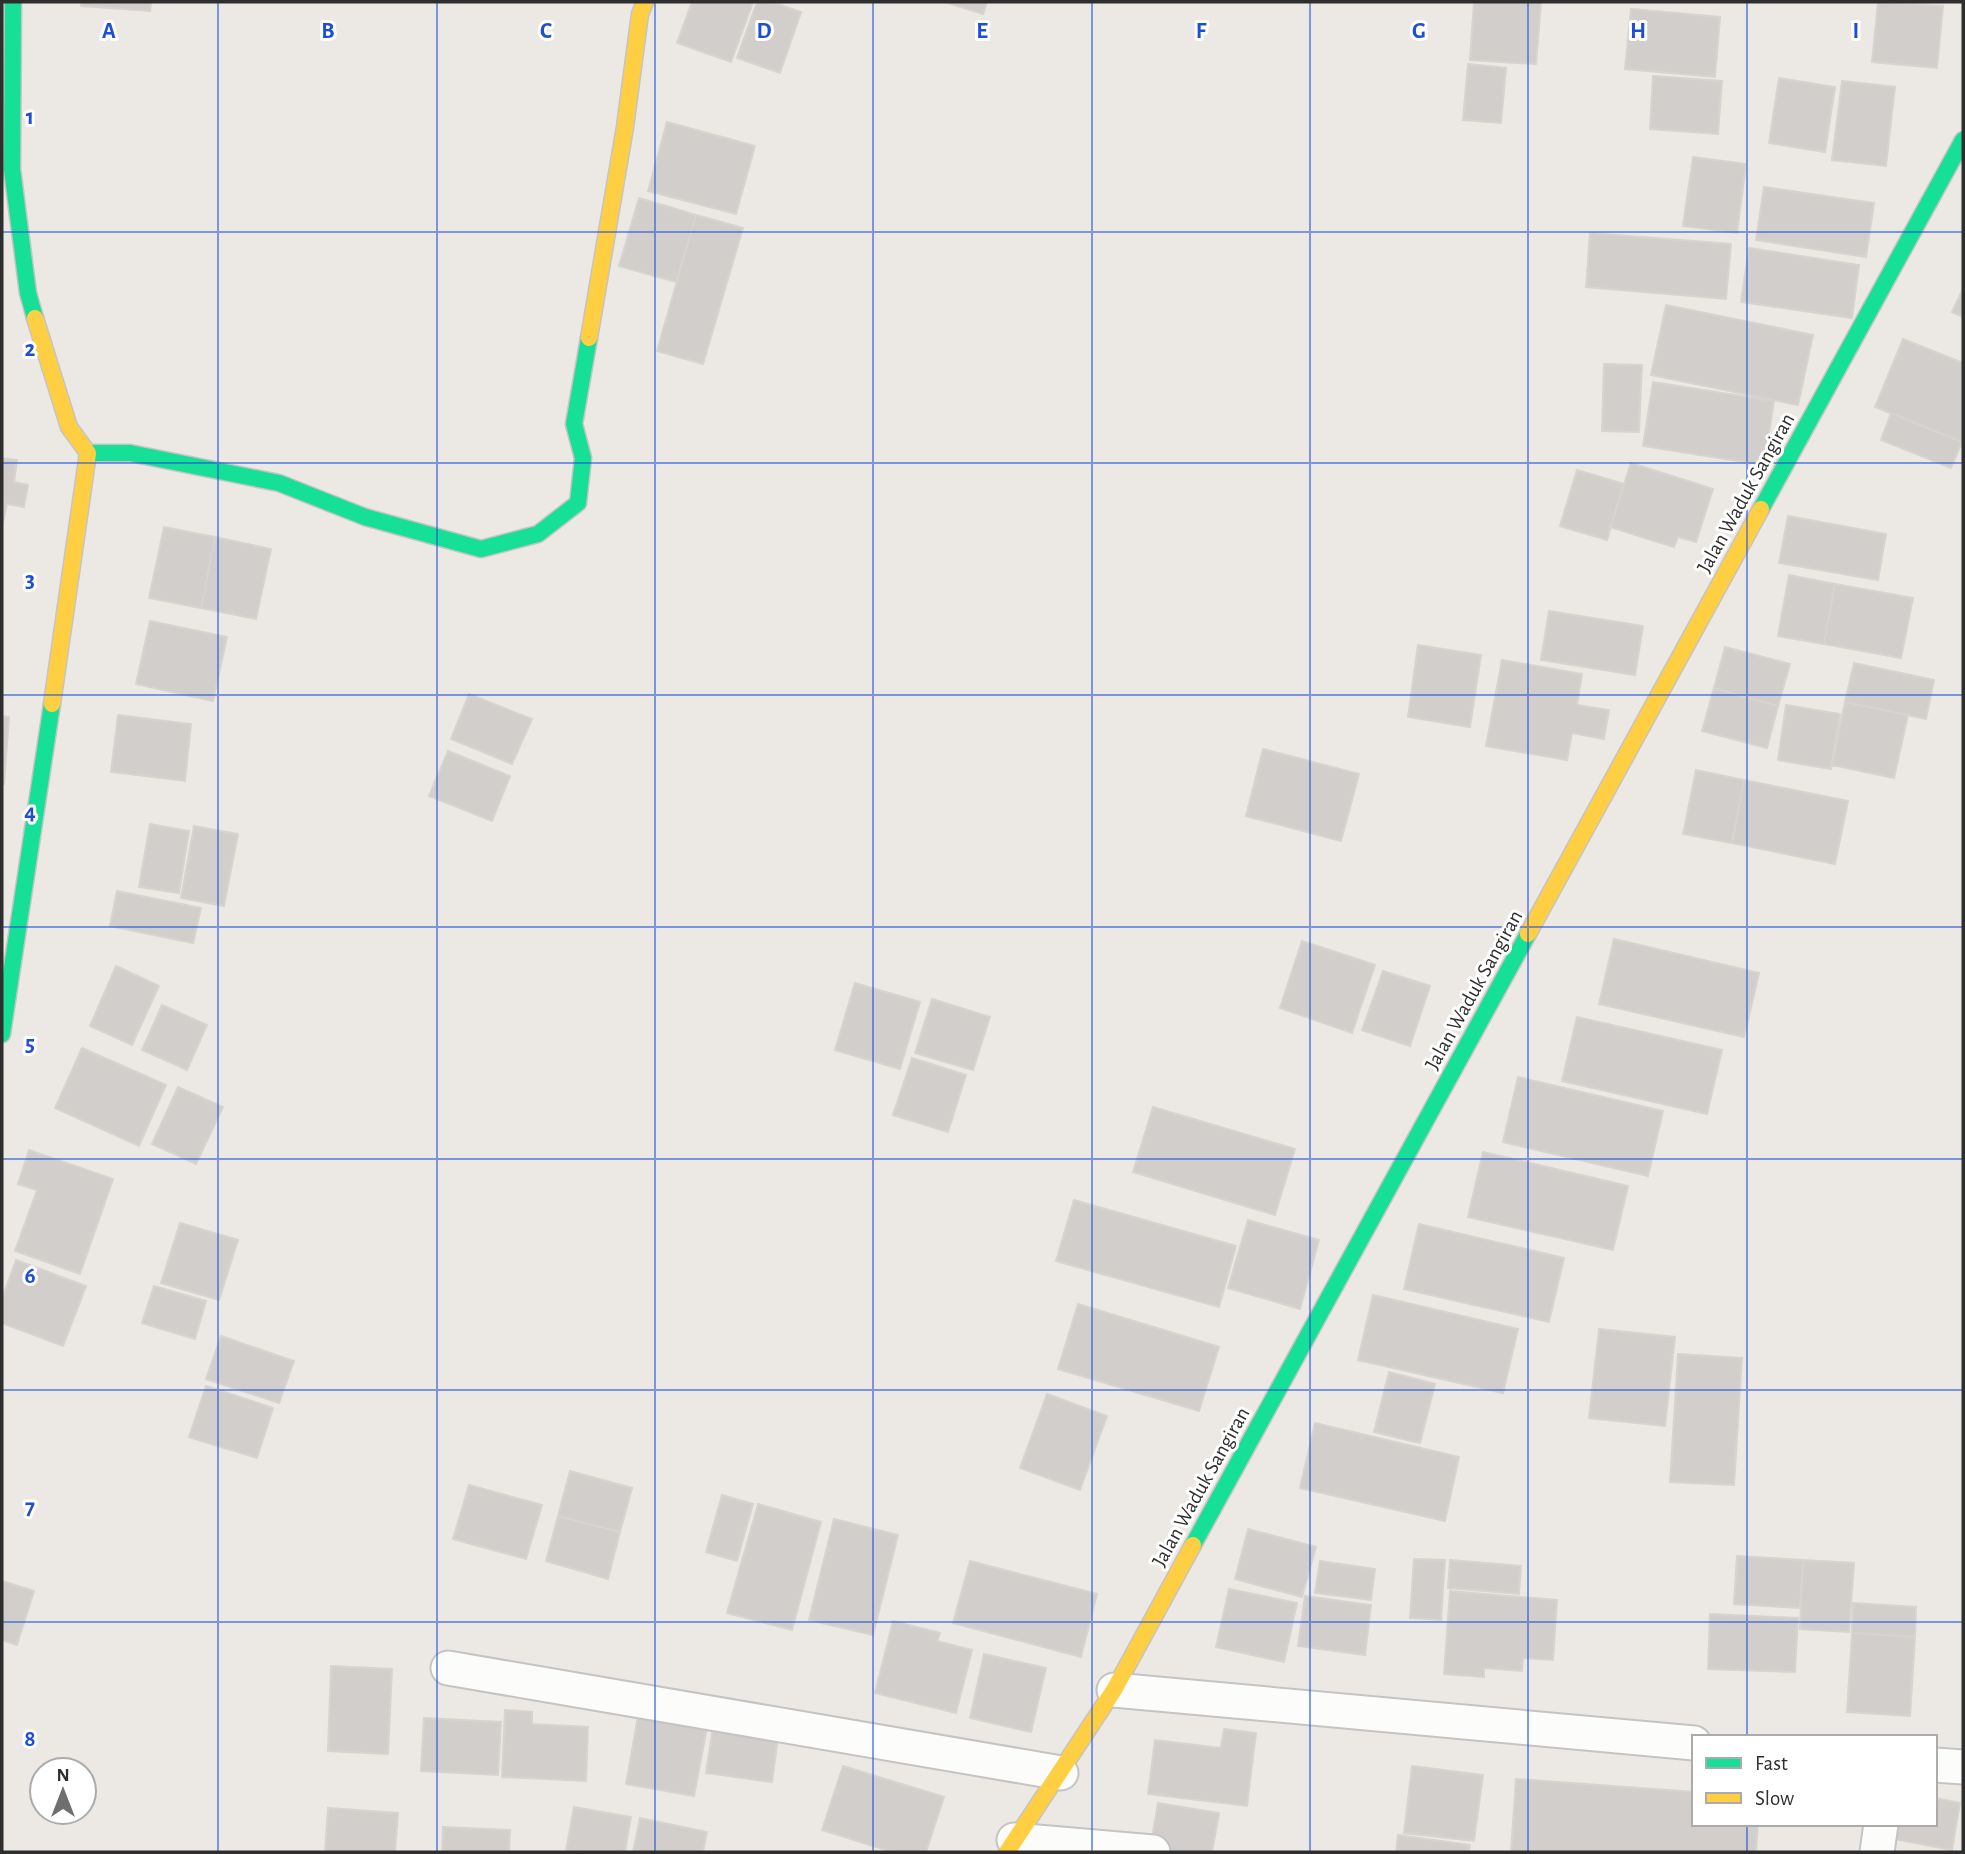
<svg xmlns="http://www.w3.org/2000/svg" width="1965" height="1854" font-family="'Alegreya Sans',sans-serif">
<rect width="100%" height="100%" fill="#ece8e4"/>
<path fill="#d1cecb" stroke="#d7d4d0" stroke-width="2" d="M81,2H151L150,11L81,6Z
M692,2H753L731,62L677,43Z
M757,2H772L801,12L780,73L737,58Z
M945,2H987L983,14Z
M1474,2H1541L1536,64L1470,60Z
M1878,2L1943,6L1937,68L1872,62Z
M1631,9L1720,17L1715,77L1625,69Z
M1468,64L1506,68L1501,123L1463,120Z
M1653,76L1722,81L1718,134L1650,129Z
M1779,78L1835,87L1825,152L1769,143Z
M1842,81L1895,87L1886,166L1832,160Z
M667,122L755,146L736,214L648,191Z
M1693,157L1746,164L1737,233L1683,226Z
M1764,187L1874,203L1866,257L1756,240Z
M639,198L696,215L676,282L619,266Z
M696,215L743,228L703,364L657,351Z
M1590,233L1731,244L1726,299L1586,287Z
M1749,248L1859,265L1852,318L1741,302Z
M1963,289V317L1952,312Z
M1666,305L1813,335L1798,405L1651,375Z
M1903,339L1963,363L1962,442L1875,407Z
M1604,364L1642,365L1639,432L1602,431Z
M1653,382L1774,401L1764,465L1643,446Z
M1891,413L1962,442L1951,468L1881,440Z
M2,458L17,460L14,482L28,485L24,507L7,504L2,527Z
M1631,463L1713,489L1696,542L1678,537L1674,547L1610,527Z
M1577,470L1624,484L1607,540L1560,526Z
M1788,516L1886,534L1878,580L1779,563Z
M164,527L215,537L201,608L149,598Z
M215,537L271,549L256,619L201,608Z
M1789,575L1835,584L1824,644L1778,636Z
M1835,584L1913,598L1901,658L1824,644Z
M1549,611L1643,626L1635,675L1541,660Z
M150,621L227,637L213,701L136,684Z
M1418,645L1481,655L1470,727L1408,717Z
M1725,647L1790,664L1778,706L1714,688Z
M1502,660L1582,674L1577,705L1609,710L1604,739L1572,733L1567,760L1486,746Z
M1854,663L1934,680L1926,719L1845,702Z
M1714,688L1778,706L1767,748L1702,731Z
M469,694L532,719L512,764L451,739Z
M1845,702L1908,715L1894,778L1832,765Z
M1786,705L1840,714L1831,769L1778,760Z
M118,715L191,724L185,781L111,772Z
M2,716L9,717L4,784L2,783Z
M1263,749L1359,774L1341,841L1246,816Z
M448,751L510,776L492,821L429,796Z
M1696,770L1744,780L1732,843L1683,834Z
M1744,780L1848,801L1835,864L1732,843Z
M150,824L189,831L179,893L139,887Z
M194,826L238,834L224,906L181,898Z
M117,891L201,908L193,943L110,926Z
M1614,939L1759,973L1744,1037L1599,1004Z
M1302,941L1375,965L1352,1033L1280,1008Z
M116,966L159,986L132,1045L90,1026Z
M1383,971L1430,986L1410,1046L1362,1030Z
M855,983L920,1002L900,1069L835,1050Z
M932,999L990,1017L973,1070L915,1053Z
M162,1005L207,1025L187,1070L142,1050Z
M1577,1017L1722,1050L1707,1114L1562,1081Z
M82,1048L166,1085L139,1146L55,1108Z
M912,1058L966,1075L948,1132L893,1115Z
M1518,1077L1663,1111L1648,1176L1503,1142Z
M178,1087L223,1107L196,1164L152,1144Z
M1153,1107L1295,1149L1275,1215L1133,1172Z
M29,1150L113,1179L80,1274L15,1251L37,1190L18,1184Z
M1483,1152L1628,1186L1613,1250L1468,1217Z
M1074,1200L1236,1246L1219,1307L1056,1261Z
M1248,1220L1319,1240L1300,1309L1228,1288Z
M180,1223L238,1240L219,1300L161,1283Z
M1419,1224L1564,1258L1549,1322L1404,1289Z
M16,1260L86,1286L63,1346L2,1323V1299Z
M154,1286L206,1301L195,1339L142,1323Z
M1373,1295L1518,1329L1503,1393L1358,1360Z
M1078,1304L1219,1347L1199,1411L1058,1369Z
M1599,1329L1675,1337L1665,1426L1589,1418Z
M221,1336L294,1361L279,1403L206,1379Z
M1678,1354L1742,1358L1734,1485L1670,1482Z
M1389,1372L1435,1384L1420,1443L1374,1432Z
M206,1386L273,1408L257,1458L189,1437Z
M1047,1394L1107,1416L1080,1490L1020,1468Z
M1315,1423L1459,1457L1445,1521L1300,1488Z
M570,1471L632,1488L620,1532L558,1516Z
M469,1485L542,1505L526,1559L453,1539Z
M722,1495L753,1504L737,1561L706,1552Z
M758,1504L821,1522L792,1630L727,1613Z
M558,1516L620,1532L608,1579L546,1561Z
M834,1519L898,1535L873,1635L809,1620Z
M1248,1529L1316,1547L1302,1597L1235,1579Z
M1737,1556L1803,1560L1800,1608L1734,1604Z
M1414,1559L1445,1560L1441,1620L1410,1618Z
M1450,1560L1521,1566L1519,1594L1448,1588Z
M1803,1560L1854,1563L1849,1632L1800,1629Z
M970,1561L1097,1594L1081,1657L953,1623Z
M1320,1561L1375,1569L1371,1600L1315,1593Z
M2,1581L34,1591L17,1645L2,1640Z
M1229,1589L1297,1603L1284,1662L1216,1647Z
M1450,1591L1557,1600L1553,1660L1523,1658L1522,1671L1484,1668V1677L1444,1674Z
M1305,1596L1371,1605L1365,1655L1298,1646Z
M1853,1603L1916,1607L1915,1637L1852,1633Z
M1710,1614L1798,1618L1795,1672L1708,1669Z
M893,1621L940,1633L937,1641L972,1650L956,1713L875,1693Z
M1852,1633L1915,1637L1910,1716L1847,1712Z
M984,1654L1046,1668L1031,1732L970,1718Z
M331,1666L392,1669L388,1754L328,1751Z
M640,1705L709,1717L694,1796L626,1784Z
M505,1710L532,1712V1724L588,1727L586,1781L502,1777Z
M424,1718L501,1722L498,1775L421,1771Z
M713,1727L778,1737L772,1782L706,1773Z
M1224,1729L1256,1733L1247,1806L1148,1794L1155,1740L1221,1748Z
M843,1766L944,1797L926,1852H892L822,1830Z
M1412,1766L1483,1775L1474,1841L1404,1833Z
M1516,1779L1694,1792V1824H1758L1756,1852H1511Z
M1935,1798L1960,1803L1952,1850L1889,1838L1892,1824H1935Z
M1158,1803L1219,1813L1212,1852H1165L1150,1850Z
M574,1807L631,1817L625,1852L566,1851Z
M328,1808L398,1813L395,1852H325Z
M640,1818L707,1832L703,1852H633Z
M443,1827L510,1830L509,1852H442Z
M1398,1835L1470,1845L1469,1852H1396Z"/>
<g fill="none" stroke-linecap="round" stroke-linejoin="round">
<g stroke="#c5c4c5" stroke-width="37">
<path id="street" d="M448,1668L1061,1773
M1114,1690L1694,1743
M1935,1765L1963,1767
M1014,1840L1153,1852
M1877,1852L1881,1824"/>
</g>
<g stroke="#c5c4c5" stroke-width="19">
<path id="fast" d="M13,2L12,169L28,293L35,318
M88,453H130L279,483L365,517L481,549L538,534L578,503L583,458L574,424L589,338
M1761,509L1963,140
M2,1034L52,704
M1193,1545L1528,934"/>
</g>
<g stroke="#c5c4c5" stroke-width="19">
<path id="slow" d="M35,318L69,427L88,453L52,704
M589,338L625,127L640,14L645,2
M1528,934L1761,509
M1007,1852L1114,1690L1193,1545"/>
</g>
<use href="#street" stroke="#fcfcfb" stroke-width="33"/>
<use href="#fast" stroke="#16e098" stroke-width="16"/>
<use href="#slow" stroke="#ffcf43" stroke-width="16"/>
</g>
<path fill="none" stroke="#1d4ed8" stroke-width="2" stroke-opacity="0.55" d="M218,2V1852M437,2V1852M655,2V1852M873,2V1852M1092,2V1852M1310,2V1852M1528,2V1852M1747,2V1737M2,232H1963M2,463H1963M2,695H1963M2,927H1963M2,1159H1963M2,1390H1963M2,1622H1963M1747,1824V1852"/>
<g text-anchor="middle" dominant-baseline="central" stroke-width="6" stroke-linejoin="round" paint-order="stroke">
<g font-size="21" fill="#2e2e2e" stroke="#fff">
<text transform="translate(1746 493) rotate(-61)">Jalan Waduk Sangiran</text>
<text transform="translate(1474 990) rotate(-61)">Jalan Waduk Sangiran</text>
<text transform="translate(1201 1487) rotate(-61)">Jalan Waduk Sangiran</text>
</g>
</g>
<g font-size="23" text-anchor="middle" font-weight="bold" fill="#1d4ed8" stroke="#fff" stroke-width="6" stroke-linejoin="round" paint-order="stroke">
<text x="109" y="38">A</text>
<text x="328" y="38">B</text>
<text x="546" y="38">C</text>
<text x="764" y="38">D</text>
<text x="982" y="38">E</text>
<text x="1201" y="38">F</text>
<text x="1419" y="38">G</text>
<text x="1638" y="38">H</text>
<text x="1856" y="38">I</text>
<text x="30" y="124">1</text>
<text x="30" y="356">2</text>
<text x="30" y="587">3</text>
<text x="30" y="819">4</text>
<text x="30" y="1051">5</text>
<text x="30" y="1283">6</text>
<text x="30" y="1514">7</text>
<text x="30" y="1746">8</text>
</g>
<rect width="1965" height="1854" fill="none" stroke="#2e2e2e" stroke-width="7"/>
<rect x="1692" y="1735" width="245" height="91" fill="#ffffff" stroke="#ababab" stroke-width="2"/>
<rect x="1706" y="1758" width="35" height="10" fill="#16e098" stroke="#ababab" stroke-width="2"/>
<text x="1755" y="1770" font-size="21" fill="#2e2e2e">Fast</text>
<rect x="1706" y="1793" width="35" height="10" fill="#ffcf43" stroke="#ababab" stroke-width="2"/>
<text x="1755" y="1805" font-size="21" fill="#2e2e2e">Slow</text>
<g transform="translate(63 1791)"><circle r="33" fill="#ffffff" stroke="#ababab" stroke-width="2"/>
<path d="M0-5L12 26L0 18L-12 26Z" fill="#706f6e"/>
<text y="-10" font-size="19" font-weight="bold" text-anchor="middle" fill="#2e2e2e">N</text>
</g>
</svg>
